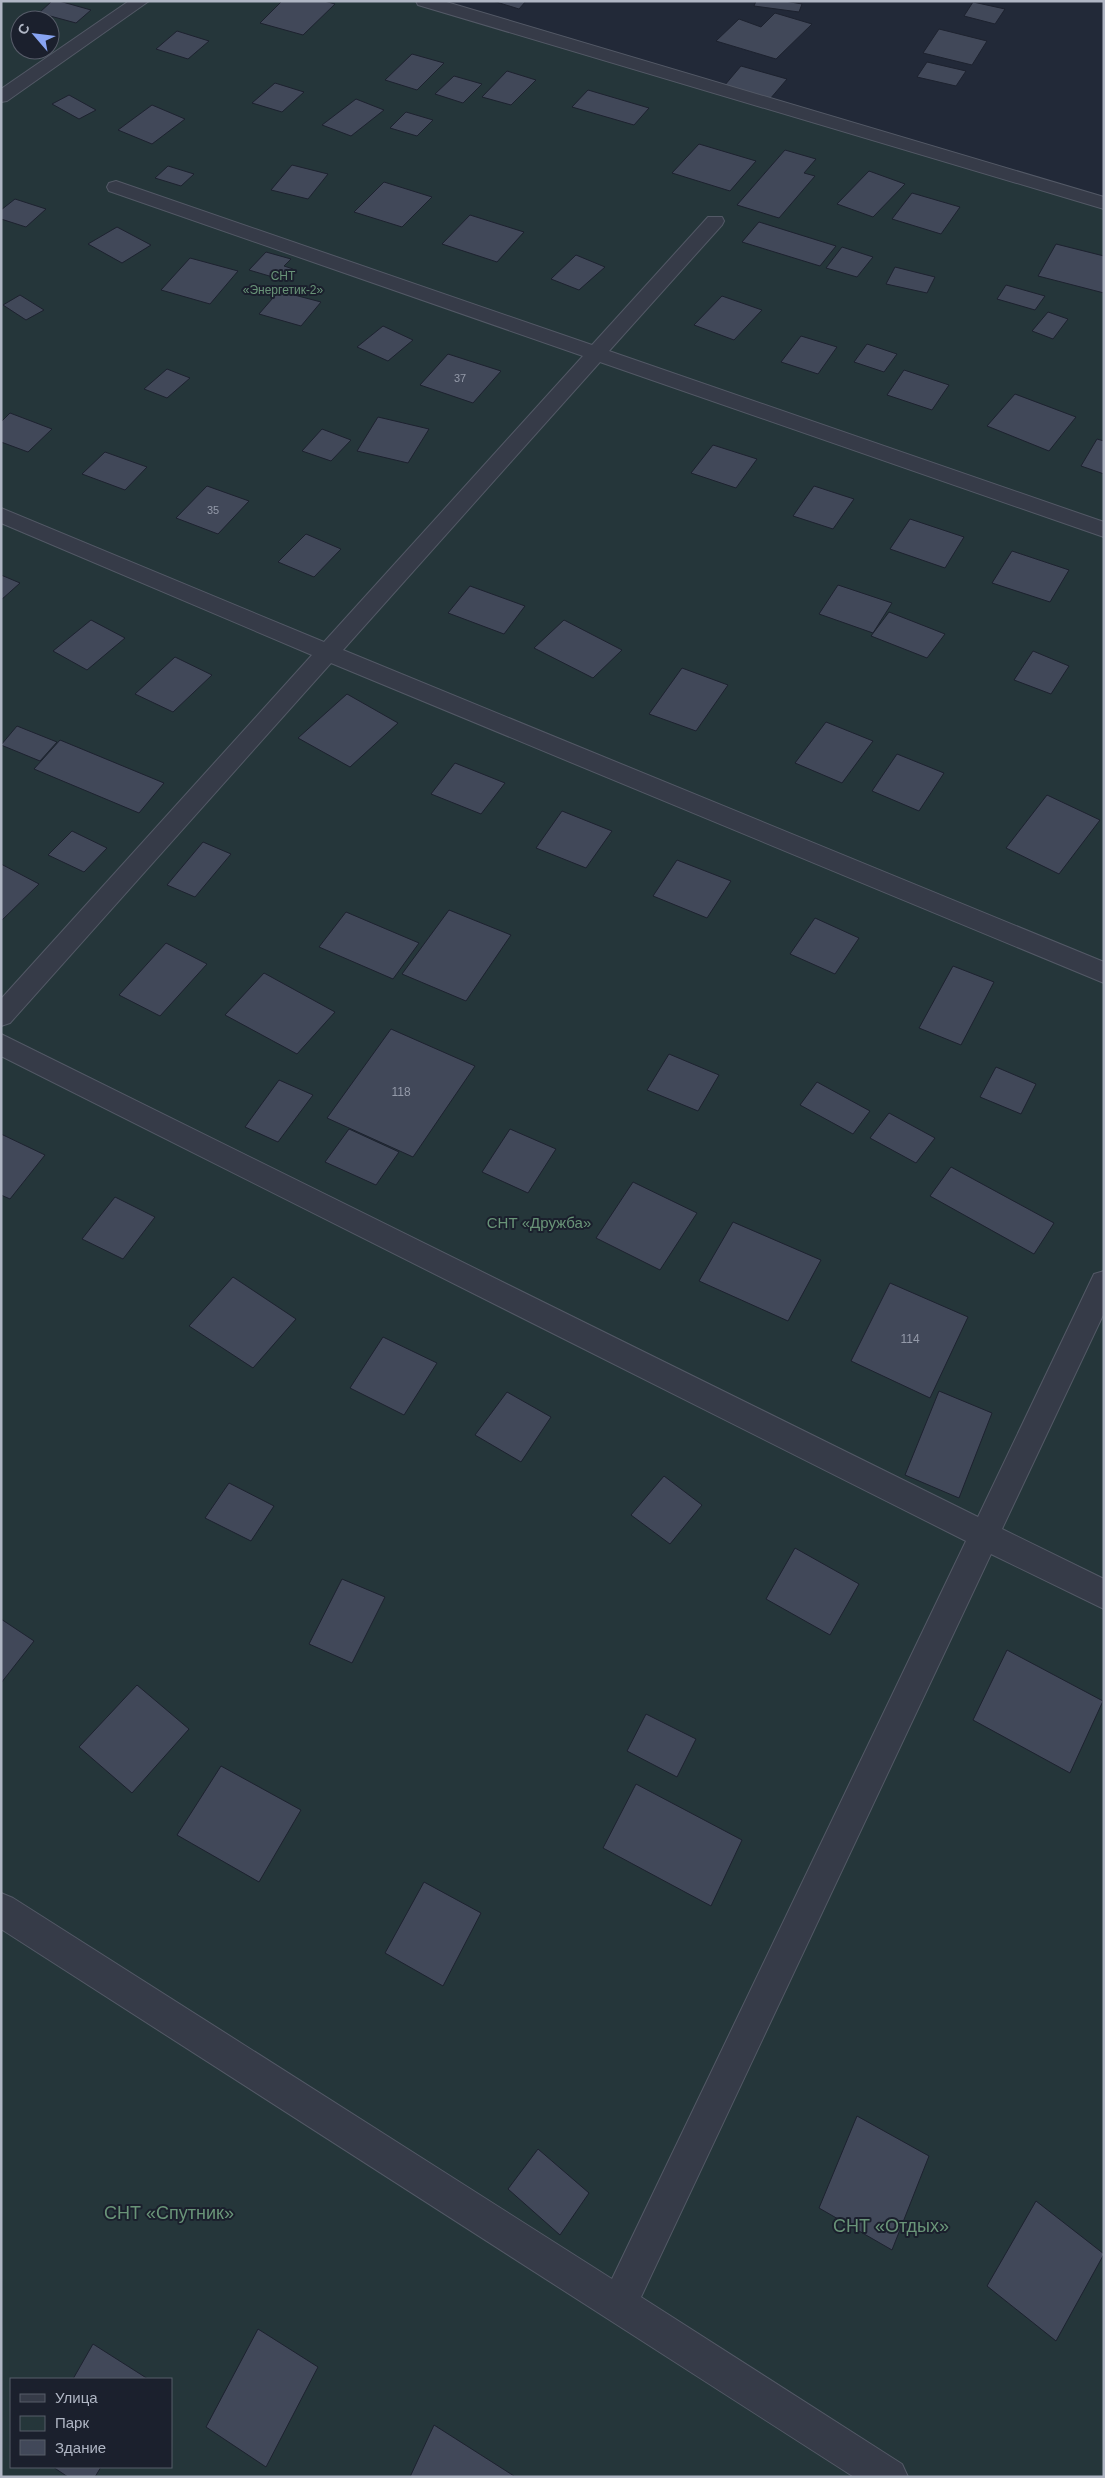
<svg xmlns="http://www.w3.org/2000/svg" width="1105" height="2478" font-family="Arial,sans-serif">
<rect width="100%" height="100%" fill="#222938"/>
<path fill="#25363a" fill-rule="evenodd" d="M1,1H424L1104,203V2477H1ZM20,20H50V50H20ZM11,2379H171V2467H11Z"/>
<path fill="#414859" stroke="#1d222f" d="M52,1H59L91,10L76,23L39,13Z
M282,1H324L335,4L303,35L260,23Z
M493,1H526L519,9Z
M756,1H785L802,4L799,12L754,6Z
M973,2L1005,9L995,24L964,16Z
M775,13L812,24L776,59L716,41L739,19L761,27Z
M939,29L987,41L972,65L923,53Z
M177,31L209,41L188,59L156,49Z
M412,54L444,63L417,90L385,80Z
M927,62L966,71L956,86L917,77Z
M741,66L787,79L770,99L724,86Z
M507,71L536,80L511,105L482,97Z
M454,76L482,84L463,103L435,94Z
M275,83L304,92L282,112L252,103Z
M588,90L649,108L634,125L572,107Z
M69,95L96,110L79,119L52,104Z
M356,99L384,110L351,136L322,125Z
M152,105L185,119L152,144L118,130Z
M406,112L433,120L417,136L390,128Z
M699,144L756,161L730,191L672,173Z
M785,150L816,159L804,173L815,176L779,218L737,205Z
M292,165L328,174L308,199L271,190Z
M168,166L194,174L181,186L155,178Z
M869,171L905,184L873,217L837,204Z
M384,182L432,197L402,227L354,212Z
M912,193L960,207L941,234L892,219Z
M15,199L46,209L26,227L1,219V210Z
M470,215L524,232L497,262L442,244Z
M759,222L836,246L820,266L742,242Z
M117,227L151,245L122,263L88,244Z
M1056,244L1104,256V293L1038,276Z
M842,247L873,257L857,277L826,268Z
M266,252L291,259L284,266L293,269L283,280L249,270Z
M576,255L605,267L579,290L551,279Z
M190,258L238,271L210,304L161,290Z
M895,267L935,277L927,293L886,284Z
M1006,285L1045,296L1035,310L997,299Z
M279,291L321,302L301,326L259,314Z
M20,295L44,310L26,320L3,305Z
M722,296L762,310L734,340L694,325Z
M1048,312L1068,319L1053,339L1032,331Z
M383,326L413,340L388,361L357,347Z
M801,336L837,347L818,374L781,362Z
M867,344L897,354L884,372L854,362Z
M448,354L501,371L473,403L420,385Z
M167,369L190,378L167,398L144,389Z
M904,370L949,385L932,410L887,395Z
M1015,394L1076,417L1049,451L987,426Z
M10,413L52,429L28,452L1,442V422Z
M378,417L429,429L408,463L357,451Z
M322,429L351,440L331,461L302,451Z
M1097,439L1104,441V474L1081,466Z
M713,445L757,459L736,488L691,473Z
M105,452L147,467L125,490L82,474Z
M207,486L249,501L218,534L176,518Z
M814,486L854,499L833,529L793,516Z
M910,519L964,537L945,568L890,549Z
M306,534L341,549L314,577L278,562Z
M1012,551L1069,570L1050,602L992,583Z
M1,575L20,583L1,600Z
M838,585L892,603L873,633L819,614Z
M470,586L525,606L504,634L448,613Z
M889,612L945,634L927,658L871,636Z
M91,620L125,638L87,670L53,651Z
M564,620L622,650L593,678L534,648Z
M1033,651L1069,666L1051,694L1014,680Z
M175,657L212,675L173,712L135,694Z
M682,668L728,685L696,731L649,714Z
M347,694L398,723L350,767L298,738Z
M826,722L873,741L842,783L795,763Z
M17,726L57,742L40,761L1,745Z
M60,740L164,783L139,813L34,769Z
M897,754L944,773L919,811L872,791Z
M455,763L505,783L481,814L431,794Z
M1047,795L1100,820L1059,874L1006,848Z
M562,811L612,831L586,868L536,848Z
M72,831L107,848L84,872L48,855Z
M203,842L231,854L195,897L167,885Z
M677,860L731,881L707,918L653,896Z
M1,864L39,884L1,921Z
M449,910L511,935L466,1001L402,974Z
M346,912L419,943L393,979L319,947Z
M815,918L859,938L835,974L790,954Z
M166,943L207,964L160,1016L119,995Z
M953,966L994,982L961,1045L919,1028Z
M264,973L335,1012L297,1054L225,1015Z
M391,1029L475,1066L413,1157L327,1118Z
M669,1054L719,1075L698,1111L647,1090Z
M996,1067L1036,1084L1021,1114L980,1097Z
M279,1080L313,1095L278,1142L245,1127Z
M817,1082L870,1111L853,1134L800,1105Z
M889,1113L935,1138L916,1163L870,1138Z
M349,1129L399,1152L376,1185L325,1162Z
M510,1129L556,1149L528,1193L482,1172Z
M1,1134L45,1155L10,1199L1,1195Z
M951,1167L1054,1223L1034,1254L930,1196Z
M633,1182L697,1213L660,1270L596,1238Z
M115,1197L155,1217L123,1259L82,1239Z
M733,1222L821,1260L788,1321L699,1281Z
M233,1277L296,1319L253,1368L189,1326Z
M890,1283L968,1317L930,1398L851,1361Z
M383,1337L437,1363L404,1415L350,1388Z
M939,1391L992,1413L959,1498L905,1475Z
M507,1392L551,1417L521,1462L475,1435Z
M664,1476L702,1505L670,1544L631,1515Z
M229,1483L274,1506L251,1541L205,1518Z
M795,1548L859,1584L830,1635L766,1599Z
M342,1579L385,1597L352,1663L309,1644Z
M1,1619L34,1641L1,1683Z
M1007,1650L1103,1701L1070,1773L973,1720Z
M137,1685L189,1729L132,1793L79,1747Z
M646,1714L696,1739L677,1777L627,1751Z
M221,1766L301,1810L259,1882L177,1835Z
M636,1784L742,1840L711,1906L603,1848Z
M424,1882L481,1913L443,1986L385,1953Z
M857,2116L929,2156L892,2250L819,2208Z
M538,2149L589,2193L560,2235L508,2189Z
M1036,2201L1104,2254L1056,2341L987,2286Z
M258,2329L318,2367L266,2467L206,2427Z
M93,2344L148,2379H73Z
M434,2425L514,2476V2477H410Z
M53,2467H101L95,2477H68Z"/>
<g fill="none" stroke-linecap="round" stroke-linejoin="round">
<g stroke="#535966" stroke-width="2">
<path id="minor" d="M129,1H149L7,101L1,102V89Z
M416,1H443L1104,197V209L418,5Z
M116,181L592,345L708,217H722L724,221L722,225L609,351L1104,522V537L600,362L343,650L1104,962V983L331,663L10,1023L1,1026V999L312,655L1,523V508L324,642L583,356L109,191L107,187L109,183Z
M1,1034L978,1517L1094,1274L1104,1271V1313L1002,1529L1104,1579V1609L991,1554L641,2297L902,2464L908,2477H854L1,1929V1893L13,1898L612,2279L966,1541L1,1056Z"/>
</g>
<use href="#minor" fill="#363b48" fill-rule="evenodd"/>
</g>
<g text-anchor="middle" dominant-baseline="central" stroke-width="4" stroke-linejoin="round" paint-order="stroke">
<g font-size="11" fill="#949aa9">
<text x="460" y="378">37</text>
<text x="213" y="510">35</text>
</g>
<g font-size="12" fill="#699478" stroke="#1b202d">
<text x="283" y="276">СНТ<tspan x="283" dy="14">«Энергетик-2»</tspan></text>
</g>
<g font-size="12" fill="#949aa9">
<text x="401" y="1092">118</text>
<text x="910" y="1339">114</text>
</g>
<g font-size="15" fill="#699478" stroke="#1b202d">
<text x="539" y="1222">СНТ «Дружба»</text>
</g>
<g font-size="18" fill="#699478" stroke="#1b202d">
<text x="169" y="2213">СНТ «Спутник»</text>
<text x="891" y="2226">СНТ «Отдых»</text>
</g>
</g>
<rect width="1105" height="2478" fill="none" stroke="#b0b6c4" stroke-width="5"/>
<rect x="10" y="2378" width="162" height="90" fill="#1b202d" stroke="#575c69"/>
<rect x="20" y="2394" width="25" height="8" fill="#363b48" stroke="#575c69"/>
<text x="55" y="2403" font-size="15" fill="#b0b6c4">Улица</text>
<rect x="20" y="2416" width="25" height="15" fill="#25363a" stroke="#575c69"/>
<text x="55" y="2428" font-size="15" fill="#b0b6c4">Парк</text>
<rect x="20" y="2440" width="25" height="15" fill="#414859" stroke="#575c69"/>
<text x="55" y="2453" font-size="15" fill="#b0b6c4">Здание</text>
<g transform="translate(35 35) rotate(298)"><circle r="24" fill="#1b202d" stroke="#575c69"/>
<path d="M0-4L9 19L0 12L-9 19Z" fill="#88a4f2"/>
<text y="-8" font-size="14" font-weight="bold" text-anchor="middle" fill="#b0b6c4">С</text>
</g>
</svg>
